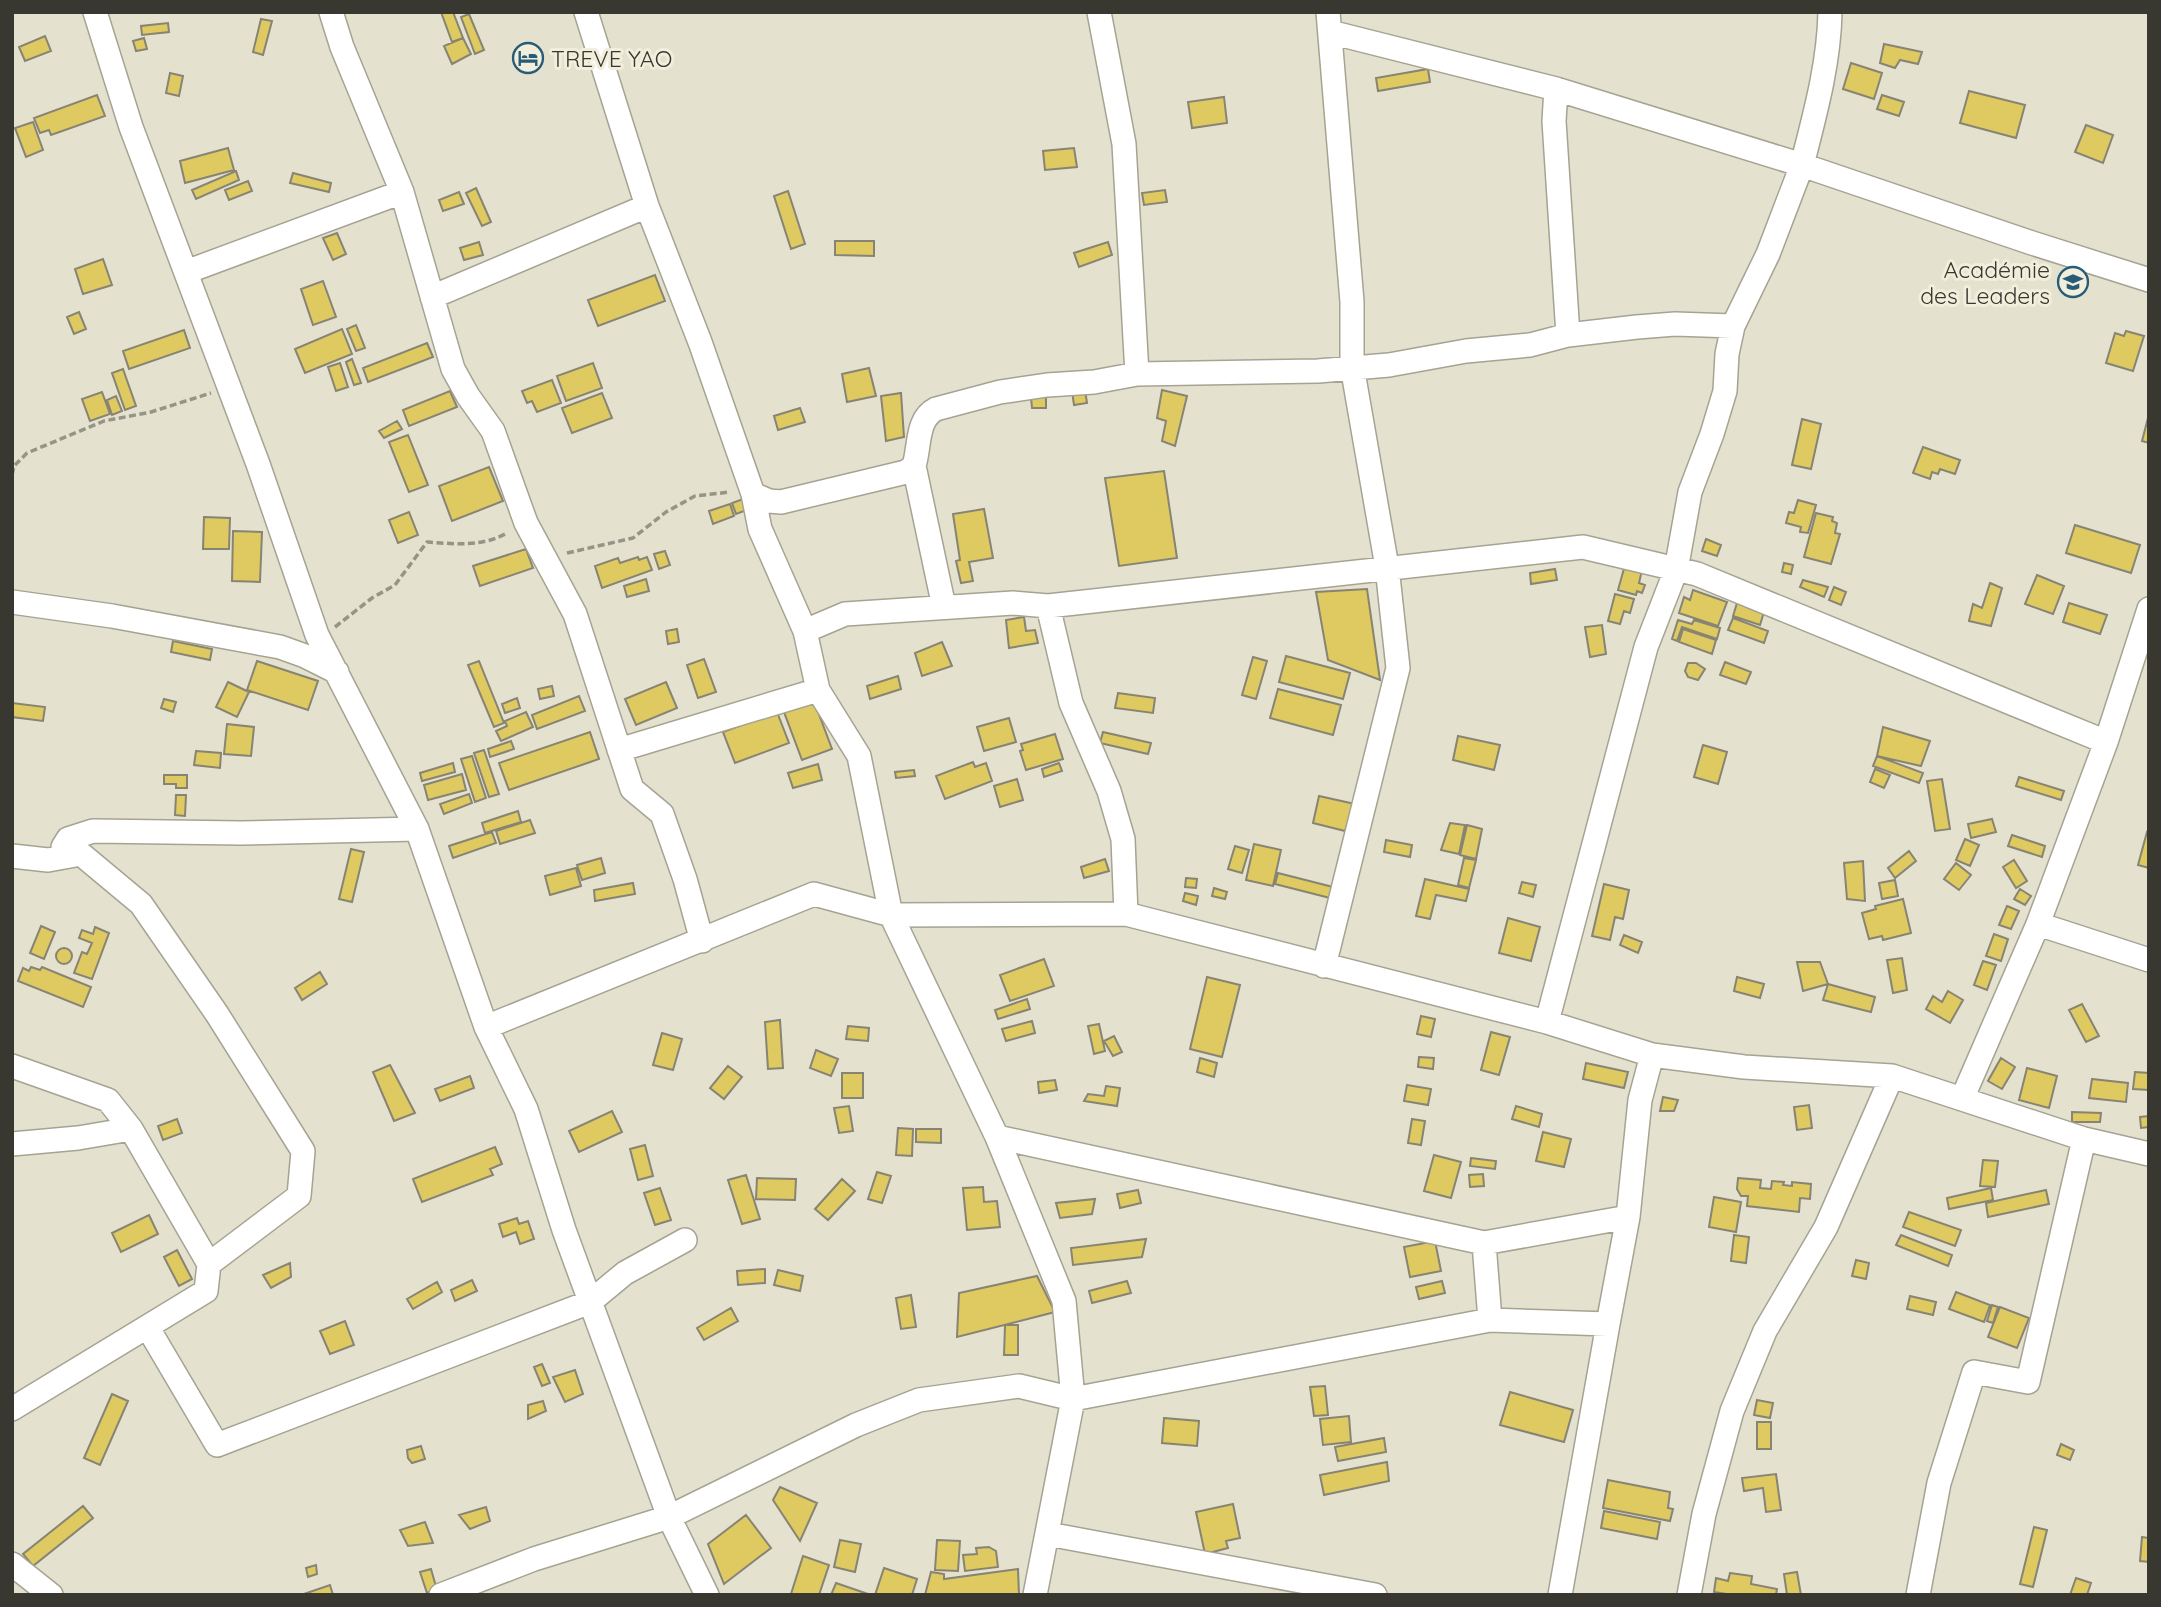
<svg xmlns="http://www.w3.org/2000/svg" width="2161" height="1607" font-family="Quicksand,sans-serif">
<rect width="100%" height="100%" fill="#e4e1cf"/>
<path fill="#deca60" stroke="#878474" stroke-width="2" d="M441,12H453L463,38L452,42Z
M469,14L484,50L475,54L461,17Z
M261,19L272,21L263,55L253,52Z
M168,23L169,32L142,35L141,26Z
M45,36L51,51L25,61L19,47Z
M144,38L147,49L136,51L133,41Z
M463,38L471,54L452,64L444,46Z
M1884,44L1922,52L1918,64L1900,60L1895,68L1880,63Z
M1851,63L1882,73L1874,99L1843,89Z
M1428,69L1430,82L1378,91L1376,78Z
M170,73L183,76L179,96L166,93Z
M1969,91L2025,105L2016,138L1960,123Z
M97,95L105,116L51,135L49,130L40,133L34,118Z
M1882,95L1904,102L1899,116L1877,109Z
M1224,97L1227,123L1192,128L1188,102Z
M33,122L43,150L26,157L15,128Z
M2086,125L2113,135L2103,163L2075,152Z
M228,148L234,170L185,183L180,161Z
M1074,148L1077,167L1045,170L1043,151Z
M236,171L239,180L196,199L192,190Z
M293,173L331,183L329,192L290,183Z
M248,181L252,191L229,200L225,190Z
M476,188L491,222L482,226L466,193Z
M1165,190L1167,202L1144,205L1142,193Z
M788,191L805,244L791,249L774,196Z
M459,192L464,204L443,211L439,200Z
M337,233L346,254L333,260L323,238Z
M835,241H874V256L835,255Z
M479,242L483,255L464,260L460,248Z
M1108,242L1112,255L1079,267L1074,253Z
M103,259L112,285L83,294L75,269Z
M655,275L665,301L598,326L588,300Z
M323,281L336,317L313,325L301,289Z
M79,312L86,329L74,334L67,317Z
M356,325L365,348L356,351L347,329Z
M342,329L352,354L305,373L295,349Z
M184,330L190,348L129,369L123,351Z
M2126,331L2144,336L2133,371L2106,363L2115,333L2124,336Z
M427,343L433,357L368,382L363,368Z
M352,359L361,383L354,385L346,362Z
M340,363L348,387L336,391L328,367Z
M593,363L602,388L566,401L557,376Z
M869,368L876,396L847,402L842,374Z
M123,369L136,406L125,410L112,373Z
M552,380L561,403L537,412L532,401L527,403L522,391Z
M1085,390L1087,403L1074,405L1072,391Z
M1162,390L1187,396L1175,446L1162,441L1166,421L1157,418Z
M450,391L457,407L409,426L403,410Z
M102,392L110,414L90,421L82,399Z
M602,393L612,418L572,433L562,408Z
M901,393L904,437L886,441L881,396Z
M1046,395V408H1032L1031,397Z
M116,396L122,411L112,415L107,400Z
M800,408L805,422L778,430L774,416Z
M2149,414V443L2142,441Z
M1802,419L1821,424L1811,469L1792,465Z
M397,421L402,429L384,438L379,431Z
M408,435L428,485L409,492L389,442Z
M1923,447L1960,460L1955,474L1940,469L1938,474L1932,472L1930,479L1913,473Z
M489,467L503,501L452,521L439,486Z
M1164,471L1177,558L1119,566L1105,478Z
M743,499L747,510L736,514L732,503Z
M1798,500L1816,505L1808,533L1800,532L1801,527L1786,523L1789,512L1794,513Z
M730,504L734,516L713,524L709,511Z
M984,509L993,558L969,562L973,581L961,583L956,561L960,560L953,514Z
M409,512L418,535L398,543L389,520Z
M1816,513L1833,517L1832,521L1837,523L1835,533L1840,534L1831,564L1804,557Z
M204,517L230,518L229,549H203Z
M2075,525L2140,545L2131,573L2066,553Z
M233,531L262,532L260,582L232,581Z
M1706,539L1721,545L1717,556L1702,551Z
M526,549L533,568L480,586L473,566Z
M665,551L670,565L659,569L654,554Z
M638,557L639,560L647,557L652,570L602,588L595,566L618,558L620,563Z
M1784,563L1793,565L1791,574L1782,572Z
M1625,565L1642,570L1639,583L1645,585L1642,593L1637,591L1636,595L1618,590Z
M1555,569L1557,580L1531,584L1530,573Z
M2037,575L2064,586L2053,614L2025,604Z
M646,579L649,591L627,597L624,586Z
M1803,580L1828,587L1824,597L1800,587Z
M1990,583L2002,588L1991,626L1969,621L1973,604L1982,608Z
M1834,587L1846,592L1841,605L1829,600Z
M1367,589L1380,680L1328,660L1316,592Z
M1693,590L1727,602L1718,626L1679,613L1684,597L1690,600Z
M1615,594L1634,599L1630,613L1624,611L1620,624L1608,621Z
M1737,603L1764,612L1760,625L1733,616Z
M2069,603L2107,615L2100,634L2063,622Z
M1024,617L1026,631L1035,630L1038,643L1009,648L1006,620Z
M1733,618L1768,631L1764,643L1728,630Z
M1678,620L1692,624L1694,620L1720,628L1717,639L1682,627L1677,641L1672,639Z
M1602,625L1606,654L1590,657L1585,627Z
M677,629L679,642L668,644L666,631Z
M1683,629L1716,640L1712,654L1679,642Z
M173,641L212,649L210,660L171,652Z
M942,642L952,666L922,676L915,653Z
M1286,656L1350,673L1343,699L1279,682Z
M1253,657L1267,661L1256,699L1242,695Z
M704,659L716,692L698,698L687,665Z
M257,661L318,681L308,710L247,690Z
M479,661L504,723L494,727L468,665Z
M1725,662L1751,672L1746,684L1720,675Z
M1688,663H1696L1705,669L1698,680L1688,677L1685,671Z
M898,676L901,689L870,699L867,686Z
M228,682L249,692L237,717L216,707Z
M666,682L677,708L636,725L625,699Z
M552,686L554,696L540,699L538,689Z
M1278,689L1341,705L1333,735L1270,718Z
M1118,693L1155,698L1153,713L1115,708Z
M579,696L585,711L537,729L532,715Z
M517,698L520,708L505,713L502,704Z
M164,699L176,702L173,712L161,708Z
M814,701L832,749L802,760L784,712Z
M12,703L45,707L43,721L12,717Z
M526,712L533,727L501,741L496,731L507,726L505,721Z
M777,712L789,743L735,763L723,732Z
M1009,718L1016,742L984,751L977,727Z
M227,724L254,727L251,756L224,754Z
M1883,727L1930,741L1921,766L1877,756Z
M590,732L599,759L509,790L499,763Z
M1103,732L1151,743L1148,754L1100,743Z
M1055,734L1063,759L1026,770L1020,751L1023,750L1021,744Z
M1458,736L1500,745L1494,770L1453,760Z
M511,741L514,749L490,757L488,749Z
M1703,745L1727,752L1718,784L1694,777Z
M484,750L499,794L489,797L474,753Z
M196,751L221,753L220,768L194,765Z
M472,756L486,798L475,802L461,759Z
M1877,756L1923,773L1919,783L1873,766Z
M973,762L975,767L986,763L992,781L945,799L936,776Z
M453,763L455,772L422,781L420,773Z
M1059,763L1062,771L1044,777L1042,769Z
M818,764L822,780L793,788L788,773Z
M1875,769L1890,775L1884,788L1870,782Z
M914,770L915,776L896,778L895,772Z
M462,774L466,790L428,800L424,785Z
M164,775H187V788H176V784H164Z
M2019,777L2064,791L2061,800L2016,786Z
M1017,779L1023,800L1000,807L994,786Z
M1942,779L1950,829L1935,831L1927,781Z
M469,794L472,803L444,814L440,804Z
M176,795H186L185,816L175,815Z
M1319,796L1355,804L1345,831L1313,823Z
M518,811L521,822L485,833L482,823Z
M1992,819L1996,832L1971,838L1968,824Z
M530,820L535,833L500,844L496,831Z
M1450,823L1465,825L1459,854L1441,850Z
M1467,825L1482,829L1476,859L1460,855Z
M492,832L496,843L453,858L449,846Z
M2147,832L2149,833V868L2138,865Z
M2012,835L2045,846L2042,857L2008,846Z
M1965,839L1979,845L1970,866L1956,860Z
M1386,840L1412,845L1410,857L1384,852Z
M1254,844L1281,850L1273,886L1246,880Z
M1235,846L1249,850L1242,873L1228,869Z
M351,849L364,852L352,902L339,899Z
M1909,851L1916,861L1895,878L1888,868Z
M601,858L605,873L582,880L577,865Z
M1464,858L1476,860L1469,888L1458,885Z
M1105,859L1109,871L1084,878L1081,867Z
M2014,860L2027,881L2016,888L2003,867Z
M1863,861L1865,901L1847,899L1844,863Z
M1956,863L1971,875L1959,890L1944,879Z
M576,868L581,886L550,895L545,876Z
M1278,873L1333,887L1330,898L1275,884Z
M1186,878L1197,879L1196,888L1185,887Z
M1425,879L1469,889L1466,901L1436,895L1430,919L1416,916Z
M1895,880L1898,896L1882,899L1879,883Z
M1522,882L1536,885L1533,897L1519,893Z
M633,883L635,894L595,901L594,890Z
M1604,884L1629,890L1623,919L1615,917L1610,940L1592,936Z
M1214,888L1227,892L1225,899L1212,896Z
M2020,889L2031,896L2025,905L2014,899Z
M1185,893L1198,896L1196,905L1183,901Z
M1903,899L1911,933L1883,940L1882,936L1869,939L1862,913L1876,909L1875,906Z
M2007,906L2019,911L2011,929L1999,925Z
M1508,918L1540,927L1531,961L1499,953Z
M41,926L55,932L44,959L30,953Z
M95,927L109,933L92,979L74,973L82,952L87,954L92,943L79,938L82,930L93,934Z
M1994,934L2008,939L2001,961L1986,956Z
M1624,935L1642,942L1638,953L1620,945Z
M56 956a8 8 0 1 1 16 0a8 8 0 1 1-16 0Z
M1902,958L1907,990L1893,993L1887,960Z
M1044,959L1054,986L1010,1001L1000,975Z
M1983,961L1996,965L1987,990L1974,985Z
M1797,962H1820L1828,984L1803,991Z
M31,967L40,970L42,967L91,987L83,1007L18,981L23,968L29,971Z
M320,972L327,984L302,1000L295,988Z
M1207,977L1240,985L1222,1057L1190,1049Z
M1737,977L1764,984L1760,998L1734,991Z
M1828,984L1875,997L1871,1012L1823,1000Z
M1948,991L1963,1000L1950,1023L1926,1009L1933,996L1942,1002Z
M1027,999L1030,1009L998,1019L995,1010Z
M2082,1004L2099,1036L2086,1042L2069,1010Z
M1421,1016L1435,1019L1431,1037L1417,1034Z
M780,1020L783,1068L768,1069L765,1022Z
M1032,1021L1035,1033L1006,1041L1002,1029Z
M1099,1024L1105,1051L1094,1054L1088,1026Z
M848,1026L869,1028L868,1041L846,1039Z
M1491,1032L1510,1037L1499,1075L1481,1070Z
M662,1033L682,1039L673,1070L653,1065Z
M1114,1036L1122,1052L1113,1056L1104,1041Z
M816,1050L838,1059L831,1076L810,1068Z
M1419,1057L1434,1058L1433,1069L1418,1067Z
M1200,1058L1217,1063L1214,1077L1197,1072Z
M2001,1058L2015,1067L2002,1089L1988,1081Z
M1586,1063L1628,1072L1624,1088L1583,1079Z
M390,1065L415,1113L394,1121L373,1072Z
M728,1066L742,1077L724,1099L710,1088Z
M2027,1068L2057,1076L2049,1108L2019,1100Z
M2135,1072L2149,1073V1090L2133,1089Z
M842,1073H863V1098H842Z
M470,1076L474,1088L440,1101L435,1089Z
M2092,1079L2128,1083L2126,1102L2089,1098Z
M1055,1080L1057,1090L1039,1093L1038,1082Z
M1407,1085L1431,1089L1428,1105L1404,1101Z
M1106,1086L1120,1088L1117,1106L1084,1101L1088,1094L1104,1096Z
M1663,1097L1678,1100L1674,1111H1660Z
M1809,1105L1812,1128L1797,1130L1794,1107Z
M849,1106L853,1131L839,1133L834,1108Z
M1516,1106L1542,1114L1539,1127L1512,1119Z
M612,1111L622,1132L579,1152L569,1131Z
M2072,1112L2101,1113L2100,1122H2072Z
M2149,1116V1127L2141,1128L2140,1117Z
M177,1119L182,1133L163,1140L158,1126Z
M1412,1119L1425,1121L1421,1145L1408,1143Z
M898,1128L913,1129L912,1156L896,1155Z
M916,1129H941V1143L916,1142Z
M1543,1132L1571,1139L1564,1167L1536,1161Z
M645,1145L653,1176L638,1180L630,1149Z
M495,1147L502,1164L490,1169L493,1175L422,1202L413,1179Z
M1434,1155L1461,1162L1451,1198L1424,1191Z
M1471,1158L1496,1161L1495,1169L1470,1166Z
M1983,1160L1998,1161L1995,1187L1980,1186Z
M877,1172L891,1176L882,1203L868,1199Z
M1483,1174L1484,1186L1470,1187L1469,1175Z
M746,1175L760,1219L742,1224L728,1180Z
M757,1178L796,1179L795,1200L756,1199Z
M1738,1178L1761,1180L1760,1188L1771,1189L1772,1181L1784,1182L1783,1185L1792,1186V1182L1811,1184L1810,1199L1800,1198L1799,1212L1747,1206L1748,1196H1741L1737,1189Z
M842,1179L855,1191L828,1220L815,1209Z
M983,1187L984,1202L997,1201L1000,1227L967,1230L963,1188Z
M660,1188L671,1220L655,1225L644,1193Z
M1991,1188L1993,1200L1949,1209L1947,1198Z
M1138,1190L1141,1203L1120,1208L1117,1194Z
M2046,1190L2049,1204L1988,1217L1986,1203Z
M1714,1197L1741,1202L1736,1232L1709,1227Z
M1095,1199L1092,1214L1060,1218L1056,1203Z
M1909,1212L1961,1230L1955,1246L1903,1227Z
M149,1215L158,1234L121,1252L112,1233Z
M517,1218L519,1224L528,1221L534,1239L520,1244L516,1232L503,1237L499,1224Z
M1734,1235L1749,1237L1746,1263L1731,1261Z
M1901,1235L1952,1255L1948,1266L1896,1245Z
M1146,1239L1142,1257L1073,1265L1071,1248Z
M1435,1241L1441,1271L1410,1277L1404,1247Z
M177,1250L192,1279L179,1286L164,1257Z
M1856,1260L1869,1263L1866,1279L1852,1276Z
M290,1263L291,1277L271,1288L263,1275Z
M765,1269V1283L738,1285L737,1271Z
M778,1270L803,1276L800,1291L774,1285Z
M1037,1276L1055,1312L957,1337L959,1293Z
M472,1280L477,1291L455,1301L451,1290Z
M1127,1281L1131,1293L1092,1303L1089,1291Z
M1442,1281L1445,1293L1419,1299L1416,1287Z
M437,1282L442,1292L413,1309L407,1299Z
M1956,1292L1990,1305L1984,1322L1949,1309Z
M911,1295L916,1327L901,1329L896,1298Z
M1910,1296L1936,1302L1933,1315L1907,1309Z
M1992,1305L1998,1307L1993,1323L1987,1321Z
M2000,1307L2029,1318L2017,1348L1988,1337Z
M731,1308L738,1321L704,1340L697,1328Z
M345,1321L354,1345L330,1354L320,1331Z
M1005,1325H1018V1355H1004Z
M542,1364L550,1383L542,1386L534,1367Z
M575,1370L583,1394L565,1402L553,1377Z
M1325,1386L1328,1415L1314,1416L1310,1387Z
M1510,1392L1573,1410L1564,1442L1500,1425Z
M112,1394L128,1401L100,1465L84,1458Z
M1757,1400L1773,1403L1770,1418L1754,1415Z
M543,1401L546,1411L528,1419V1405Z
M1349,1416L1351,1442L1323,1445L1320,1419Z
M1164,1418L1199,1421L1197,1446L1162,1443Z
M1757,1422H1771V1449H1757Z
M1384,1438L1386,1452L1338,1461L1335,1447Z
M2061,1444L2074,1450L2070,1460L2057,1455Z
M421,1446L425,1459L412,1463L408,1458L407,1450Z
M1387,1462L1389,1481L1324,1495L1320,1475Z
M1776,1474L1781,1510L1766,1512L1763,1488L1744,1491L1742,1478Z
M1608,1480L1670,1492L1668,1508L1673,1509L1670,1521L1603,1508Z
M780,1487L817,1503L800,1541L773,1500Z
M1233,1504L1240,1538L1226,1541L1228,1548L1205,1554L1196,1512Z
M83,1506L93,1518L33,1566L23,1554Z
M486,1507L490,1521L470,1529L459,1515Z
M1604,1511L1660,1522L1657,1539L1601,1528Z
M746,1515L771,1548L724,1584L708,1544Z
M425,1522L433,1543L408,1546L400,1530Z
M2034,1527L2047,1530L2033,1587L2020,1584Z
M2142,1537L2149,1538V1562L2140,1561Z
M840,1540L861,1544L855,1572L834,1567Z
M937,1540L960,1541L958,1571L935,1570Z
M989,1547L996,1551L998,1567L965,1571L963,1555L977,1554L976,1548Z
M803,1556L829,1565L819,1595L791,1594Z
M316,1565L317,1574L308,1577L306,1568Z
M884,1568L917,1579L912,1595H875Z
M431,1569L437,1590L427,1593L420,1572Z
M1018,1569L1019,1595H925L931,1572L944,1574V1579Z
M1797,1572L1801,1595H1787L1784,1574Z
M1730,1573L1752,1576L1751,1584L1777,1589L1776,1595H1733L1714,1592L1716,1578L1728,1581Z
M2076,1578L2091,1583L2087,1595H2070Z
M836,1583L868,1594L831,1595Z
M330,1585L333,1595H301Z"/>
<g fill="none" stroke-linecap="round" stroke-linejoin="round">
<g stroke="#a6a392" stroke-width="26">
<path id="minor" d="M95,12L131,127L258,464L317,635L417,829L486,1027L526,1109L564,1230L669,1517L707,1595
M331,12L342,47L402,192L453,369L468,396L493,431L526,523L575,614L632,789L662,814L685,879L702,941
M586,12L647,206L700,342L753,494L760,529L805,631L818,690L859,756L891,915L997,1137L1064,1301L1073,1399L1035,1595
M1099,12L1124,144L1137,374
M1330,32L1556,89L1802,165C1815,114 1829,64 1830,12
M1556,89L1554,121L1568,335
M186,272L402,192
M432,297L647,206
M914,466L944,607
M753,494L769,501L781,502L906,472L914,466C920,447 916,419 936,409L1000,392L1047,385L1094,382L1137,374L1318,371L1389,365L1466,351L1530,345L1568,335L1637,327L1675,324L1733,326
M12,602L112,616L280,647L305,656L337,672
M1048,606L1071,703L1109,791L1123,839L1126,914
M2149,609L2106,742L2038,924L2149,960
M805,631L845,614L1013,603L1048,606L1583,547L1697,574L2106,742
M619,750L818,690
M78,854L65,856L63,847L68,839L93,831L241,833L417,829
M12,856L48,860L81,854L141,904L217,1014L303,1151L299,1196L209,1264
M1324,966L1398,668L1387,567L1352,366V302L1328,12
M1547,1022L1646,647L1676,570L1690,492L1712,434L1725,391L1727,354L1733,326L1768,254L1802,165L2032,243L2149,280
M486,1027L814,894L891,915L1126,914L1547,1022L1652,1055L1744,1067L1892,1076L2084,1139L2149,1154
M12,1066L108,1100L131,1129L209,1264L206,1291L12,1409
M1962,1099L2038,924
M997,1137L1484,1243L1628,1217L1640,1100L1652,1055
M12,1144L78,1138L131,1129
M1484,1243L1490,1320
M148,1328L217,1445L590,1302L625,1273L685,1240
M1048,1534L1375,1595
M12,1564L51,1595
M441,1595L534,1559L669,1517L856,1425L919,1400L1019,1386L1073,1399L1490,1320L1608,1324L1628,1217
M1560,1595L1608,1324
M1689,1595L1704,1514L1732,1411L1765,1331L1826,1227L1892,1076
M1918,1595L1939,1483L1974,1372L2028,1382L2084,1139"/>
</g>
<path stroke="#969487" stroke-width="3.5" stroke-dasharray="7 3.5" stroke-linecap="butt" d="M12,475L14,466L27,453L104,421L151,412L211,393
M567,553L633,538L666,512L695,496L730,492
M335,627L372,598L395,585L427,542C455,544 483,547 507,533"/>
<use href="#minor" stroke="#fff" stroke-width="23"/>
</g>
<defs>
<g id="hotel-ring" transform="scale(1.575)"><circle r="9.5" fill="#f1eedc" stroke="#275b78" stroke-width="1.5"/><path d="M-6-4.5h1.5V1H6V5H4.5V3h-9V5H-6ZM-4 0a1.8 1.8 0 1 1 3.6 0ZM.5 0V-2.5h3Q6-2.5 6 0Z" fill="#275b78"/></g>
<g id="school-ring" transform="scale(1.575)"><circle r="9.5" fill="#f1eedc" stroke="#275b78" stroke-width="1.5"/><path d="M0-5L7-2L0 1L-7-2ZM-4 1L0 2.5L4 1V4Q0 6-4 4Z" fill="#275b78"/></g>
</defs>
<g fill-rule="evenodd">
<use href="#hotel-ring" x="528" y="58"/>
<use href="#school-ring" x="2073" y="282"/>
</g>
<g text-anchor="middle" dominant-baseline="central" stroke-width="6" stroke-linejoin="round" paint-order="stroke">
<g font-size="23" fill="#383730" stroke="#f1eedc" text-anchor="start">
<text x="551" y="58">TREVE YAO</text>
<text x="2050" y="269" text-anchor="end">Académie<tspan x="2050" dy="26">des Leaders</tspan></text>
</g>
</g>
<rect width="2161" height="1607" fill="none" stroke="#383730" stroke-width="28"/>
</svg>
